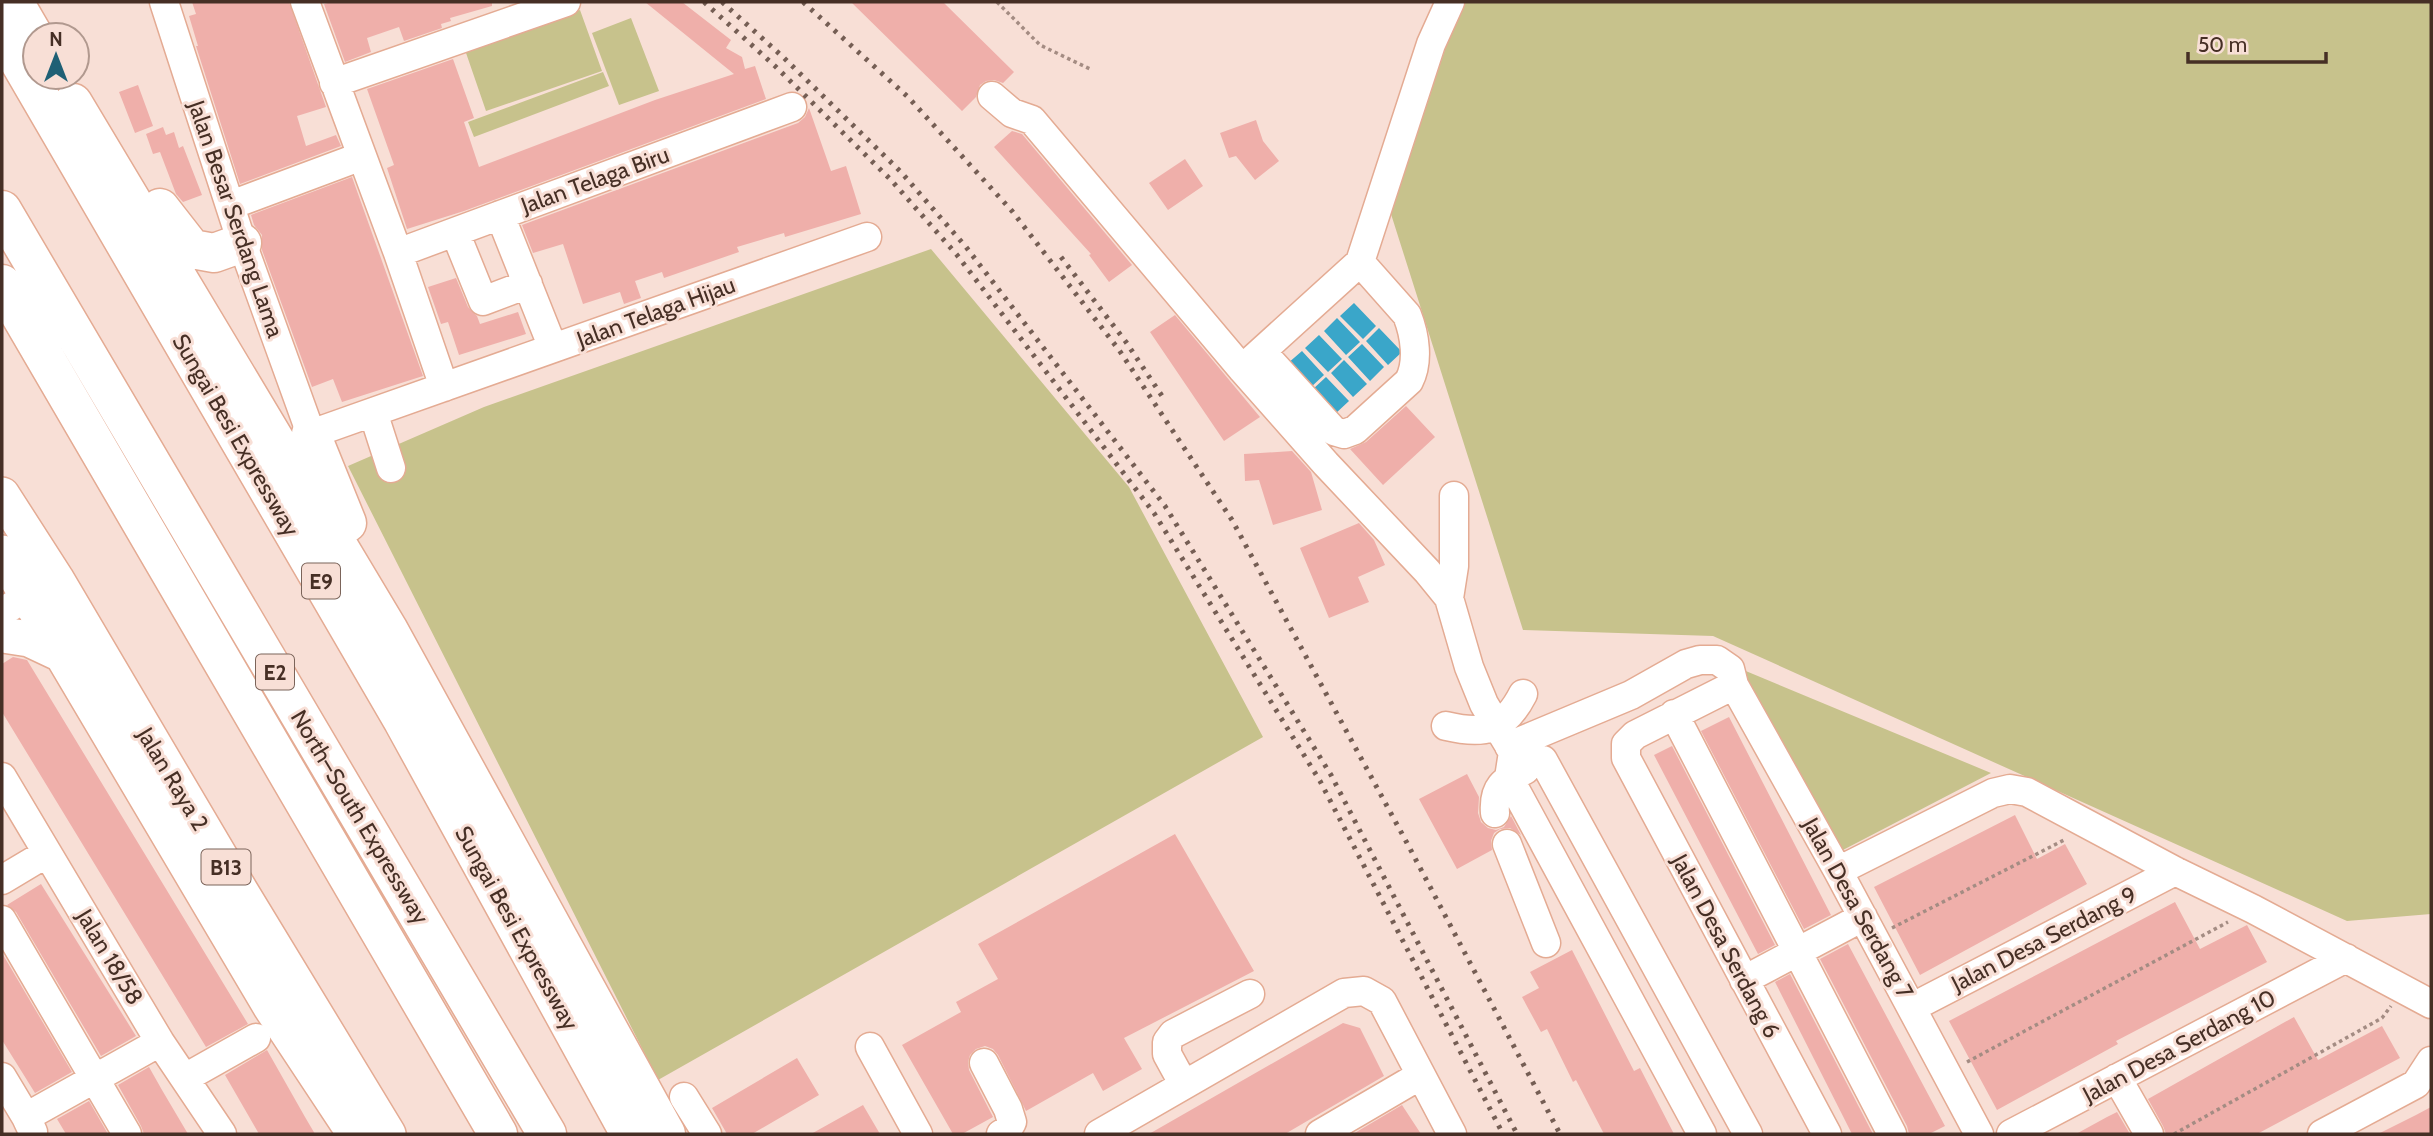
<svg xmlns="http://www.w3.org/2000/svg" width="2433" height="1136" font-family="Cabin,sans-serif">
<rect width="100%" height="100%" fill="#f8dfd6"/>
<path fill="#c7c28c" d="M1465,2H2431V914L2347,921L1713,636L1523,630L1391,214L1452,28Z
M580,10L602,71L486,111L465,50Z
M631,18L659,91L619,105L592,33Z
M603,72L609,86L474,137L468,122Z
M931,249L1129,487L1263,737L658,1080L348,466L484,407Z
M1741,669L1991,773L1841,851Z"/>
<path fill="#3aa6c9" d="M1354,303L1376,326L1363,339L1340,316Z
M1337,318L1360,342L1346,355L1324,331Z
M1379,328L1402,352L1388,365L1366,341Z
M1319,335L1342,359L1328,372L1305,348Z
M1362,344L1384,367L1370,381L1348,357Z
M1302,351L1324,375L1310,388L1287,364Z
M1344,360L1367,384L1353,397L1331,373Z
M1326,377L1349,401L1335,414L1312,390Z"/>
<path fill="#efafaa" d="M192,2H289L326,107L297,116L306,146L336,135L341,146L240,184L196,46H198L189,16L196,14Z
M332,2H492V6L450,18L451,21L441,24L442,28L404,41L399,27L367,38L371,52L345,62L324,4Z
M645,2H682L731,40L726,48L742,57L745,69L755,66L766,99L464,211L407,229L387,168L394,165L367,89L453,59L474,118L464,122L479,167L655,100L734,74Z
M851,2H943L1014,72L1003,83L994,80L986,81L980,85L976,97L962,111Z
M138,85L153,126L135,133L119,92Z
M809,108L831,171L846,166L861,214L785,237L784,233L737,247L739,252L664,278L662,272L635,281L641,298L624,304L620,292L583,304L563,244L533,253L522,225L798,123L805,117Z
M1256,120L1263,141L1279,161L1255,180L1236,156L1229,158L1220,133Z
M163,127L166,135L174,132L179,148L183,146L202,195L183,202L176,194L160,152L153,154L146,134Z
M1012,131L1022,134L1132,265L1109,282L1089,255L1091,254L994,147Z
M1185,159L1203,186L1168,210L1149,183Z
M352,177L423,376L342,402L333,379L312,387L262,250V235L254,225L251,215Z
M456,278L468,307L477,316L480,324L518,312L526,334L459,355L448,322L441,324L428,287Z
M1175,315L1260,417L1224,441L1150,332Z
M1406,406L1435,437L1383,485L1350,449L1366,442Z
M1292,451L1311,472L1322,510L1273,525L1259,480L1245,481L1244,454Z
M1359,523L1374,540L1385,565L1358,577L1369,602L1329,618L1300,548Z
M13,657L27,660L248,1024L206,1047L2,712V664Z
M1729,717L1831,915L1804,929L1701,731Z
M1672,746L1775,945L1758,954L1654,755Z
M1467,774L1479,797L1478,813L1481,822L1488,828L1496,830L1504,827L1511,816L1521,835L1510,828L1500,829L1494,833L1491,841L1492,850L1457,869L1419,799Z
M2015,815L2037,859L2065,844L2087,884L1920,975L1874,887Z
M1175,834L1254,971L1124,1038L1142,1069L1103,1091L1093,1073L1026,1111L998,1055L993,1049L985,1046L976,1049L970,1055L968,1062L969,1070L993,1117L962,1134H953L902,1045L961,1012L956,1002L998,979L978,944Z
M41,884L136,1036L101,1056L16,912L7,905Z
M2175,902L2200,949L2247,925L2267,962L2116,1041L2118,1044L1997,1110L1949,1021Z
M1848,944L1945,1126L1929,1134H1909L1907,1126L1820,959Z
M1572,950L1634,1071L1640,1068L1674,1134H1604L1576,1080L1573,1082L1547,1029L1541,1032L1522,997L1539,988L1530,972Z
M2,953L72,1072L35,1093L2,1040Z
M1790,974L1873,1134H1852L1775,982Z
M2294,1017L2318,1060L2382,1026L2400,1058L2257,1134H2166L2163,1126L2148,1099Z
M1343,1023L1360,1028L1384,1076L1285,1134H1149Z
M267,1050L305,1117L315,1134H259L225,1075Z
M797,1058L819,1095L752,1134H727L712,1108Z
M149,1067L162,1090L188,1134H144L141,1126L118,1085Z
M89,1101L108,1134H66L57,1119Z
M863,1105L880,1134H811Z
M1402,1105L1421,1134H1353Z
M2431,1107V1134H2378L2416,1115Z
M2117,1112L2130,1134H2076L2107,1117Z"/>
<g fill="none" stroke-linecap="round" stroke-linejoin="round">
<g stroke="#e4ab93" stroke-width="31">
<path id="minor" d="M164,2L242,243L311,434L867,237
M305,2L398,253L444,387
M334,83L566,2
M992,96L1012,113L1032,120L1242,369L1326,464L1427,571L1449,598L1469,667L1484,704L1513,752
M231,205L362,156
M500,215L553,348
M455,232L483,301L528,284
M398,253L792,107
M1262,352L1334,431L1344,434L1355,430L1409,381C1419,362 1415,335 1407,315L1360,262
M1242,369L1360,262L1431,44L1450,2
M373,412L391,468
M1449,598L1454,566V496
M2,612L44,586
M1734,685L1635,735L1626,744V758L1827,1134
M1674,714L1892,1134
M1446,726C1484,735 1504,731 1523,694
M1509,746L1631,695L1686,664L1700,660H1717L1730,669L1734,685L1838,871L1979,1134
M2,777L160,1042L222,1134
M1495,813C1493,787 1503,781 1525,770
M1507,844L1546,943
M1838,871L1993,793L2010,789L2027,792L2175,871L2253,909L2431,1004
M2,880L47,853
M2,920L127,1134
M1744,980L1863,917
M1913,1007L2175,871
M870,1047L918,1134
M984,1063L1008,1109L1012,1122L1007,1131L1001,1134
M2,1077L26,1117L33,1132
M185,1078L256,1038
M2117,1078L2149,1134
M1184,1085L1167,1054V1042L1173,1034L1250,994
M684,1097L707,1134
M26,1117L160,1042
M1099,1134L1344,993L1364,991L1382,1001L1452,1134
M1320,1134L1421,1075
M1702,1134L1509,778L1513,752L1543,760L1748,1134
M2011,1134L2346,958
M2322,1134L2416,1084L2431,1061"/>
</g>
<g stroke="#e4ab93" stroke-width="38">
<path id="major" d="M2,495L56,579L236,884L388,1134
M2,553L271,1007L355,1134
M3,635L29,639L63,655"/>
</g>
<g stroke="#e4ab93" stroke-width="41">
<path id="highway" d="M14,2L35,38
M2,32L403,721L630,1134
M73,103L388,629L666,1134
M160,208L192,249L214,253L242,243
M2,210L547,1134
M2,284L498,1134
M311,434L347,523"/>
</g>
<path stroke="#a48c83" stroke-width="3.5" stroke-dasharray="3.5 3.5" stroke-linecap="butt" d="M997,2L1040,45L1090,69
M1892,928L2066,839
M1967,1062L2228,922
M2174,1134L2382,1018L2391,1006"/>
<use href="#minor" stroke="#fff" stroke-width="28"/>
<use href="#major" stroke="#fff" stroke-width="35"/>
<use href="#highway" stroke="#fff" stroke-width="38"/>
<path stroke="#755e54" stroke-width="5" stroke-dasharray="3.5 7" stroke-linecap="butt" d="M704,2L775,66L891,180L957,255L1154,513L1320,781L1503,1134
M722,2L783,57L901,172L966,247L1165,506L1331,775L1517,1134
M803,2L908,97L1012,211L1119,350L1232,520L1407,843L1560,1134
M1061,257L1126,342L1162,396"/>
</g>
<g text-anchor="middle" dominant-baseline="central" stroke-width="6" stroke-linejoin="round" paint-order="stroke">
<g fill="#f8dfd6" stroke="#7b645a" stroke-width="2">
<rect x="302" y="563.5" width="38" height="35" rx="5"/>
<rect x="256" y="654.5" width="38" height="35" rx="5"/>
<rect x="201.5" y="849.5" width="49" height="35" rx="5"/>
</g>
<g font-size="21" font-weight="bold" fill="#462f25">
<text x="321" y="581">E9</text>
<text x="275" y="672">E2</text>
<text x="226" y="867">B13</text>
</g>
<g font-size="23" fill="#462f25" stroke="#f8dfd6">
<text transform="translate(595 180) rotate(-20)">Jalan Telaga Biru</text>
<text transform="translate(236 219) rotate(71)">Jalan Besar Serdang Lama</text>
<text transform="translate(656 312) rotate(-20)">Jalan Telaga Hijau</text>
<text transform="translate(236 435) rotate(60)">Sungai Besi Expressway</text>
<text transform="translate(173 779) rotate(59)">Jalan Raya 2</text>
<text transform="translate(360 817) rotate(59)">North–South Expressway</text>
<text transform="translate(1858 908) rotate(61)">Jalan Desa Serdang 7</text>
<text transform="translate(517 928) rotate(61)">Sungai Besi Expressway</text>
<text transform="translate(2044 939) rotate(-27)">Jalan Desa Serdang 9</text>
<text transform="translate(1726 946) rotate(62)">Jalan Desa Serdang 6</text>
<text transform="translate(110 957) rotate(59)">Jalan 18/58</text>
<text transform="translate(2179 1046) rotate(-28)">Jalan Desa Serdang 10</text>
</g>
</g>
<rect width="2433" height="1136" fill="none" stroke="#462f25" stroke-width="7"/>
<g transform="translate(56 56)"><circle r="33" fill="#f8dfd6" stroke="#b1998f" stroke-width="2"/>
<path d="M0-5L12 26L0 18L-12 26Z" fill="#1f6075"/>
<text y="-10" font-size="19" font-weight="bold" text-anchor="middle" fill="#462f25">N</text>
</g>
<path d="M2188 52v10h138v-10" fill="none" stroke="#462f25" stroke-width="3.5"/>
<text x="2198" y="52" font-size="21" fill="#462f25" stroke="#f8dfd6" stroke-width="5" paint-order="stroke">50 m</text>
</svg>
